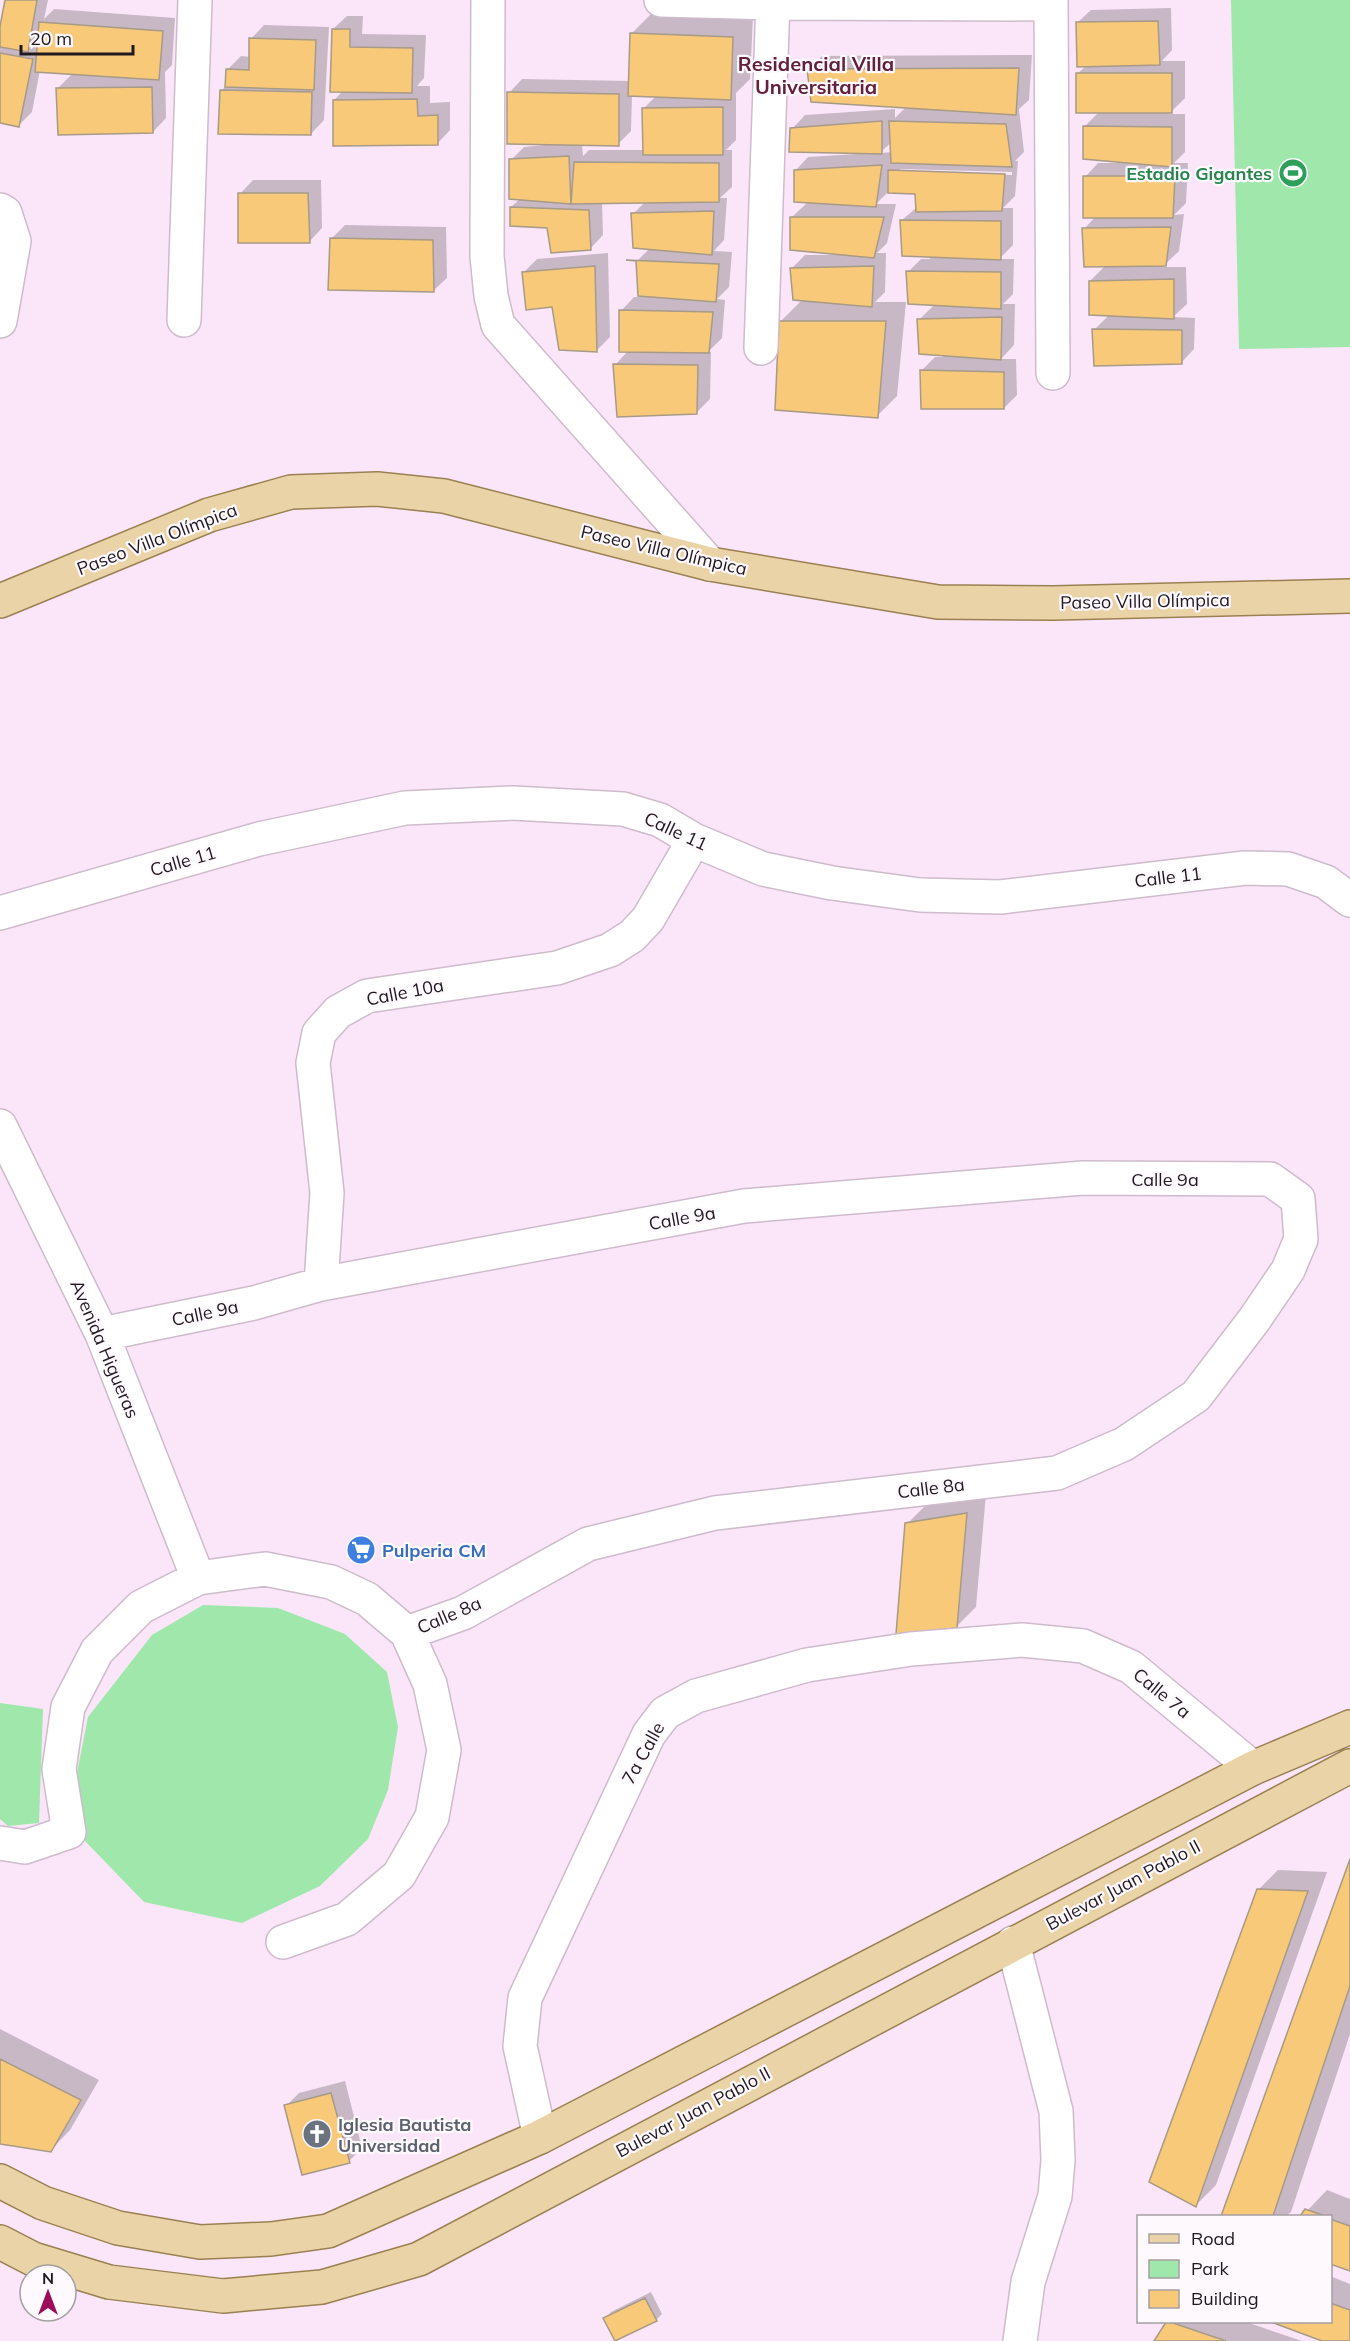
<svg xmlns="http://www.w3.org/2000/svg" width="1350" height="2341" font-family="Mulish,sans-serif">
<rect width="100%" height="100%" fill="#fae6f8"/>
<path fill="#a0e7ac" d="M1231,0H1350V347L1239,349Z
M203,1605L278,1608L345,1634L387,1672L398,1727L388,1790L368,1839L320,1886L242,1923L144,1902L84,1840L74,1788L88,1717L152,1635Z
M0,1703L43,1709L39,1823L8,1826L0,1819Z"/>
<path fill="#0003" fill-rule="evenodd" d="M6,0H48L44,19L54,9L175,18L172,65L165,72L166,118L153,132L58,88L73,73L40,70L32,112L19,125L0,122V34Z
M1171,8L1172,50L1162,61H1185V98L1169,114H1185V152L1174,163H1188L1186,203L1174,215L1184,214L1179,251L1162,267H1186L1187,304L1173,317L1195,318L1194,349L1181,363L1094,330L1109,315L1090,281L1106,265L1084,229L1096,216L1085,177L1098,163H1121V161L1084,127L1100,111L1077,74L1087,65L1077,23L1091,10Z
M651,14L753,17L750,79L736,93V140L726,150H732V187L720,198H727L724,240L714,251L732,252L729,287L717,299L725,300L722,338L708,352H711L710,399L696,413L615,365L628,351L621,311L634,297H640L637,261L650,248L633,214L646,201L602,202L603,235L590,249L511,207L521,198L511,160L524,147L544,145L509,93L522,79L630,81L631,34ZM632,95L656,96L644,108V150H589L583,156L582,144H618L631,131Z
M347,16H363L362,34L426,35L424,78L417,86H430V103L450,102V130L437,144L334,100L344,90L333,29Z
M264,25L329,27L324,120L311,134L221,91L227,85V70L241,56L251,57V39Z
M1032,55L1029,100L1019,109L1024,152L1015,161H1018L1015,196L1003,208H1013V245L999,259H1014L1013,294L1003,304H1015L1014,345L1001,359H1016L1017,395L1004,408L922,370L935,357H943V354L919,320L935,304L908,272L921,259H930V256L902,220L917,207L916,193L889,191L876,204H896L887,243L877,253H886L885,292L875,302H906L897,396L877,416L780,322L803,299L791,269L805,255H834L792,217L808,202L795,171L808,157L857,154V152L792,129L805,115L895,109V118L907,106L809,70L822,56ZM892,142V152L881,153L884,149ZM900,169L1012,172V175L900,172Z
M253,180H321L322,228L309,242L240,194Z
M345,225L446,227L447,278L433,291L332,238Z
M608,253L610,337L597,350L524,272L537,259Z
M986,1494L976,1607L956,1627L907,1524L927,1504Z
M1350,1863V2034L1291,2212L1286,2216H1222Z
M1278,1870L1327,1872L1216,2185L1196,2205L1258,1890Z
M0,2029L99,2080L70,2130L50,2151L0,2142Z
M345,2081L362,2148L349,2161L286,2106L299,2093Z
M1327,2190L1350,2199V2269L1330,2262V2216H1302Z
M1330,2276L1350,2284V2341H1327L1275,2322H1330Z
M651,2292L662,2314L656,2320L605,2319L611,2312Z
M1167,2322H1246L1302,2341H1156Z"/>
<path fill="#f9c97a" stroke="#a79a86" stroke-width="1.5" d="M5,0H37L28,52L0,47V26Z
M1158,21L1160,65L1077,67L1076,22Z
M39,22L163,31L159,80L35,72Z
M332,29H350V47L413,48L412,93L330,92Z
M630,33L733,37L731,100L628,96Z
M249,38L316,40L314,90L225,87L226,69L249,70Z
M0,53L33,59L19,127L0,123Z
M1019,68L1016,115L811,102L807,69Z
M1076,73H1172V113H1076Z
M152,87L153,133L58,135L56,88Z
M220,90L312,92L311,135L218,134Z
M507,92L619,94V146L507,144Z
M417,99L418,116L438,115V145L333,146V100Z
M723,107V155H643L642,108Z
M882,121V154L789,152L790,128Z
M889,121L1006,124L1012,167L891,163Z
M1083,126L1172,127V167L1083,159Z
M569,156L571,204L509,199V159Z
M574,162L719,163V202L571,204Z
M882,165L876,207L794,202V170Z
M888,170L1005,174L1002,211L916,212L915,194L888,193Z
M1083,176H1175L1173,218H1083Z
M238,193H308L310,243H238Z
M510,207L589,210L591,250L551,253L547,228L510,226Z
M714,211L712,255L633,248L631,213Z
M790,217H884L874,258L790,250Z
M900,220L1001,221V260L902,256Z
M1171,227L1166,266L1084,267L1082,228Z
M330,238L433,240L434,292L328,290Z
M626,260L719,264L716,302L638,296L636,261Z
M595,266L597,352L559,350L552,307L526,310L522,272Z
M874,266L872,307L793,300L790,268Z
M906,271L1001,272V309L908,304Z
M1174,279V319L1089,315V281Z
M619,310L713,312L709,353L619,352Z
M1002,317L1001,360L919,354L917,319Z
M779,321H886L878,418L775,410Z
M1092,329L1182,330V364L1094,366Z
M613,364L698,365L697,414L617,417Z
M920,370L1004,372V409H921Z
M967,1513L957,1628L896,1634L905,1523Z
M1350,1859V1986L1273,2216H1221Z
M1257,1889L1308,1891L1196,2207L1149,2182Z
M0,2059L81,2100L51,2152L0,2144Z
M331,2093L350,2163L302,2175L284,2105Z
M1305,2209L1325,2216H1300Z
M1330,2219L1350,2226V2271L1330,2264Z
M645,2298L657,2321L615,2341L603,2318Z
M1330,2303L1350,2310V2341H1322L1271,2322H1330Z
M1166,2322H1170L1226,2341H1154Z"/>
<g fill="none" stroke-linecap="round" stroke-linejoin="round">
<g stroke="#cebbcc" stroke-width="36">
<path id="minor" d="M488,0L487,256L491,296L498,325L710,564
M661,0L773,3L1051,4
M1051,0L1053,373
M0,210L5,213L14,241L0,321
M184,320L195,0
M761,348L773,0
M0,913L259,839L405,808L513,803L623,809L660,820L694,840L763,869L832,883L920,895L1000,897L1245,868L1288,869L1326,882L1350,900
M0,1126L102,1334L198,1578
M321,1284L327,1193L313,1063L319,1033L338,1012L367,996L557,968L610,950L632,936L648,919L694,840
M102,1334L254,1303L321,1284L744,1206L1083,1178L1270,1179L1298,1199L1301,1239L1288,1270L1254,1320L1196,1396L1124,1444L1057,1473L715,1513L588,1544L463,1613L407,1633
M0,1843L25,1847L69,1832L59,1769L68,1707L97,1651L141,1607L198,1578L265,1569L331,1582L367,1599L407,1633L430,1684L444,1750L432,1817L399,1875L347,1919L283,1942
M1013,1943L1056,2111L1058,2160L1055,2196L1028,2282L1020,2341
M540,2137L520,2046L525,1998L649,1734L665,1713L696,1696L807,1665L911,1649L1022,1640L1083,1646L1131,1667L1253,1768"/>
</g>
<g stroke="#9a8052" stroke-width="36">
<path id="major" d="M0,601L209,515L291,492L377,489L444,496L710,564L938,602L1054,603L1350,596
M0,2181L43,2203L118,2228L200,2242L271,2239L328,2231L540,2137L1253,1768L1350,1727
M0,2242L33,2259L109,2282L223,2296L322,2287L419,2259L1350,1766"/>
</g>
<use href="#minor" stroke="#fff" stroke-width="33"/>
<use href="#major" stroke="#ead4a7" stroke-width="33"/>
</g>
<defs>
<g id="stadium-disc" transform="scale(1.5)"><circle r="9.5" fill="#2e9e5b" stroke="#fdf9fd"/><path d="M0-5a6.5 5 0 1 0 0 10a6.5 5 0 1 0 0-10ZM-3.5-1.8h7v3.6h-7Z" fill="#fff"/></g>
<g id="supermarket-disc" transform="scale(1.5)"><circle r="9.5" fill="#3f7fe0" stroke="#fdf9fd"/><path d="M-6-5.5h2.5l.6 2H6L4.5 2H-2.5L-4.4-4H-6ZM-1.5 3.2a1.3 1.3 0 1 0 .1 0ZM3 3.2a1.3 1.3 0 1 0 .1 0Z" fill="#fff"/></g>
<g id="church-disc" transform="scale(1.5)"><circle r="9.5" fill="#6b7280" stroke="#fdf9fd"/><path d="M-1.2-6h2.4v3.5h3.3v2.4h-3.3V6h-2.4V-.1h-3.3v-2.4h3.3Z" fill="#fff"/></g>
</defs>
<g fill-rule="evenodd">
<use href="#stadium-disc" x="1293" y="173"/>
<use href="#supermarket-disc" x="361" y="1550"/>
<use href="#church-disc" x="317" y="2134"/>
</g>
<g text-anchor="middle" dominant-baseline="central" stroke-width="4.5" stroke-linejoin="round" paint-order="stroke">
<g font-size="18" font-weight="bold" fill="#27864d" stroke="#fdf9fd" text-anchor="end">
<text x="1272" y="173">Estadio Gigantes</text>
</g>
<g font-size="18" fill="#20191f" stroke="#fdf9fd">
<text transform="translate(157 539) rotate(-21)">Paseo Villa Olímpica</text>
<text transform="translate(664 550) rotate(13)">Paseo Villa Olímpica</text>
<text transform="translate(1145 601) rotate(-1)">Paseo Villa Olímpica</text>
<text transform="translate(676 831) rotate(25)">Calle 11</text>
<text transform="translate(183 861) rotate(-16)">Calle 11</text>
<text transform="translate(1168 877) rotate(-7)">Calle 11</text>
<text transform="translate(405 992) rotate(-11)">Calle 10a</text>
<text x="1165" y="1179">Calle 9a</text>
<text transform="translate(682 1218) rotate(-10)">Calle 9a</text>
<text transform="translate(205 1313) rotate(-12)">Calle 9a</text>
<text transform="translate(105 1349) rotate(67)">Avenida Higueras</text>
<text transform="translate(931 1488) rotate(-7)">Calle 8a</text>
<text transform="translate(449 1615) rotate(-23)">Calle 8a</text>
<text transform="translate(1162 1693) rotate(39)">Calle 7a</text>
<text transform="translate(643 1753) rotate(-61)">7a Calle</text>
<text transform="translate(1123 1885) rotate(-28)">Bulevar Juan Pablo II</text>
<text transform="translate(693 2112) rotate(-28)">Bulevar Juan Pablo II</text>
</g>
<g font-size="18" font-weight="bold" fill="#366cbe" stroke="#fdf9fd" text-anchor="start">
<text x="382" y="1550">Pulperia CM</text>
</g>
<g font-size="18" font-weight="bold" fill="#5b616d" stroke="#fdf9fd" text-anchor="start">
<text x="338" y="2124">Iglesia Bautista<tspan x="338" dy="21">Universidad</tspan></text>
</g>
<g font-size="20" font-weight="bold" fill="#62203c" stroke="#fdf9fd">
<text x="816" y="63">Residencial Villa<tspan x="816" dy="23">Universitaria</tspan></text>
</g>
</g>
<rect x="1137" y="2215" width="195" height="108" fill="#fdf9fd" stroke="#a59fa4" stroke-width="1.5"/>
<rect x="1149" y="2234" width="30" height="9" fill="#ead4a7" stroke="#a59fa4" stroke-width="1.5"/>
<text x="1191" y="2245" font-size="18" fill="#20191f">Road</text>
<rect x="1149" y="2260" width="30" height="18" fill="#a0e7ac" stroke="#a59fa4" stroke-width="1.5"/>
<text x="1191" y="2275" font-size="18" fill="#20191f">Park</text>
<rect x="1149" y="2290" width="30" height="18" fill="#f9c97a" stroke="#a59fa4" stroke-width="1.5"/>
<text x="1191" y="2305" font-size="18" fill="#20191f">Building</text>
<g transform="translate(48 2293)"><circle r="28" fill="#fdf9fd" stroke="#a59fa4" stroke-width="1.5"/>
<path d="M0-4.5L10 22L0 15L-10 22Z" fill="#9d0c58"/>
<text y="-9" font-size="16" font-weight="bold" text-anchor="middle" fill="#20191f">N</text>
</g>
<path d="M21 45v9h112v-9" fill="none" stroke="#20191f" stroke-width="3"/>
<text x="30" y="45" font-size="18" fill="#20191f" stroke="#fdf9fd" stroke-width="4.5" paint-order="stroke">20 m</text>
</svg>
